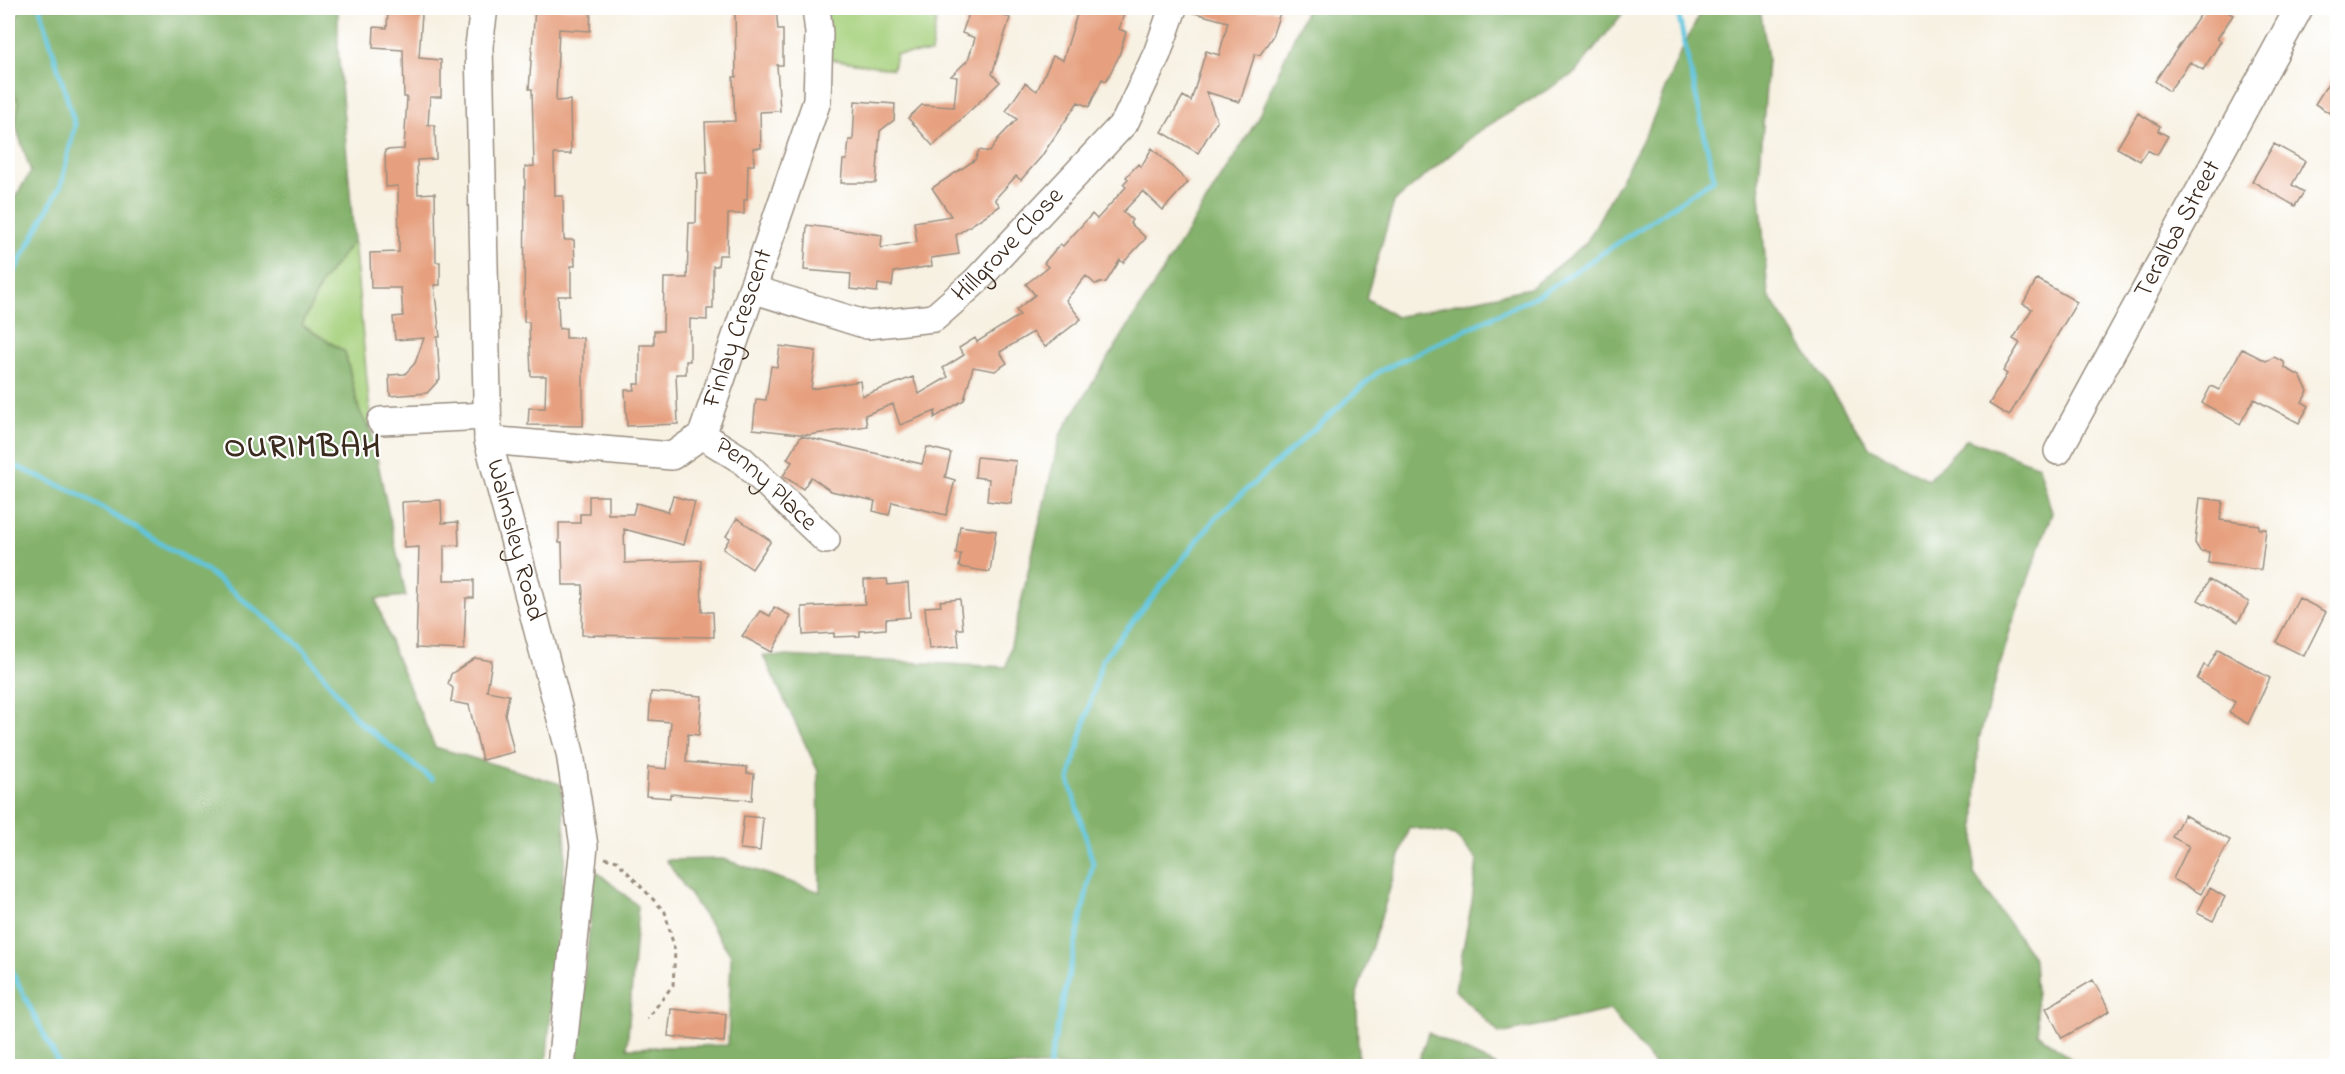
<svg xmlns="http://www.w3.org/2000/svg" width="2345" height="1074" font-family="'Indie Flower',sans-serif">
<rect width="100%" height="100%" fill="#fff"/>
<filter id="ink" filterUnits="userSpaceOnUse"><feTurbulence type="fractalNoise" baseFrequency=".0167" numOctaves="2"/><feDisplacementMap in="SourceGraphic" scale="12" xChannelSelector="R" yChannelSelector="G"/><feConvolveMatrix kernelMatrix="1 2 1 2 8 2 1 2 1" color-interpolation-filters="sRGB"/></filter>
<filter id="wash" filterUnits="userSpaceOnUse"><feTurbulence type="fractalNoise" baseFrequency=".008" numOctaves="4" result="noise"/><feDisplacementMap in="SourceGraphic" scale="24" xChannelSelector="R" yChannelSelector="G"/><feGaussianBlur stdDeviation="1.35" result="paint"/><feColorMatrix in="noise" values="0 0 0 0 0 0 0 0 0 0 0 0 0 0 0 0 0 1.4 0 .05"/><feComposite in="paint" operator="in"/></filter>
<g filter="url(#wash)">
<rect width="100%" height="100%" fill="#f7f1e2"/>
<path fill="#a5d07c" stroke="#707d4d" stroke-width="1.5" d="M827,8H938L931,53L896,54L893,69L830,59Z
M8,79L19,104L15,124L8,123Z
M354,240L372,435L359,410L345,352L302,325L322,282Z"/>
<path fill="#84b26c" stroke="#606e45" stroke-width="1.5" d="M22,8H338V49L354,240L322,282L302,325L345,352L359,410L372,435L406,596L376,599L392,647L435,747L561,784L566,847L546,1066H8V208L31,172L15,124L19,104L8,78V31Z
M1307,8H1627L1575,73L1479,131L1394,202L1366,298L1396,317L1530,288L1586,243L1649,128L1679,55L1699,16L1691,8H1760L1768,58L1759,181L1768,295L1869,447L1928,480L1967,439L2039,466L2052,513L2011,627L1978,742L1974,874L2034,959L2038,1033L2071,1059L2069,1066H1655L1610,1010L1500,1034L1455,990L1472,902L1477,860L1455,835L1409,827L1357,994L1358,1066H576L595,870L638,906L627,1048L728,1045L731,955L666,860L723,859L820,892L818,771L763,655L1006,667L1060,435L1256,122Z
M1428,1033L1497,1066H1417Z"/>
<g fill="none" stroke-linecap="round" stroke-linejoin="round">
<path stroke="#60c5dd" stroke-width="5" d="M8,283L61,185L75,125L40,8
M8,463L77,493L207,571L302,647L358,721L432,779
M8,964L60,1066
M1049,1066L1093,863L1069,780L1102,660L1218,515L1378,372L1544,292L1714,179L1677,8"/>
</g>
<g id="blocks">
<path fill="#e6a07f" d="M535,8H591L590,31L559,29L556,101L570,100L571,154H554L555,196H563L564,240H574L575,266H571V296H558L559,329L566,328V338H583V426L528,425L529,408H545L546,376H531L529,322H524L525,167L534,166L532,89H529Z
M735,8H776L778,30H783V65H777L780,111L760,112L761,148H753L754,165H748L747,200H744V214H728L727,255H719L718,266H713V309H707V320L690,319V361H686V374H676L678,424L627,426L625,390H635L634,384H640V345H654V331H663L664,278H687L689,223H696L697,173H707L705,122L735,121L733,77H736Z
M971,8H1007L1004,16L1010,18L992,74L1000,82L933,146L908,118L922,105L954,107L957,77L951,76L968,60L975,38L962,33Z
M1079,8H1126L1119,29L1126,32L1119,56L1106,81L1102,79L1089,107L1078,102L1041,157L1021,180L1016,176L995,199L1000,206L956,235L959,254L931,258L932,266L894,272L892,286L878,284L877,292L850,289L851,274L804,270L807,225L882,235L881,248L917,242L914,222L951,216L932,188L975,160L979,150L990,152L998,139L1017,119L1006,111L1025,83L1037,91L1053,56L1063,60Z
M1192,8L1281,10L1272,37L1260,55L1255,54L1240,102L1206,92L1217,121L1198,153L1162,132L1183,96L1191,101L1206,51L1219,55L1228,22L1191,12Z
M2205,8H2220L2233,15L2217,39L2221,41L2203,70L2190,62L2169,91L2155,81Z
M388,11L422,13L419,58L441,60V97H430L428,125H435L436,159L417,160L418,194L435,193L436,262H440V285H434L440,337H437L440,379L427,393L390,396L389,375L405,374L415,363L424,338L395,340L393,317L403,316L401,288H371L370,253L399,252L398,186L386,187L385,150L404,149L407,97H404L403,50L373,48L374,27L387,28Z
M2337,69V118L2315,104Z
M855,101L895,104L894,120L880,131L876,183H841L843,160H847L849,140H853Z
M2138,113L2160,126L2158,131L2168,136L2157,155L2147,150L2140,161L2117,148Z
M2274,144L2305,161L2292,185L2304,192L2295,206L2252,181Z
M1152,148L1188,182L1163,210L1143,191L1123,212L1132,220L1130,223L1146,238L1123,263L1120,260L1106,282L1095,284L1086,276L1066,300L1081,319L1045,347L1033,332L1000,352L1007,363L995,371L973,367L964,400L934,418L936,411L900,425L893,404L865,415L867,426L809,435L753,429L756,399L766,400L771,366L777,367L780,346L816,351L811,389L860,381L862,396L913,377L919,394L948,377L943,368L964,355L959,348L975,338L977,342L1020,315L1016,310L1035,295L1026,284L1048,267L1044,263L1060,244L1063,246L1092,214L1097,219L1126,187L1123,184L1128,179L1126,177L1138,164L1141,167Z
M2037,279L2077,302L2009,416L1989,404L2007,374L2003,371L2020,343L2013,339L2032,309L2023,304Z
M2242,349L2266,361L2274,357L2284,362L2285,368L2300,376L2308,391L2302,402L2309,406L2299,423L2254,399L2240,424L2202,403L2211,386L2219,390Z
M801,436L922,464L927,447L951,453L945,477L955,480L946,515L892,502L889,515L873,511L875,501L831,491L811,477L803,489L783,476L792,462L787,459Z
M977,457L1016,461L1011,504L987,501L989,479L975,477Z
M589,496H608V514H633L636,503L668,512L673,496L695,502L684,545L624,529L625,563L701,560L702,612H713L714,637L582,635L583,585H563L562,543H559V523H580V514H589Z
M2200,498L2223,501L2220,520L2259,525V529H2266L2261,570L2208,563L2209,552L2200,551L2195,543Z
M441,500L442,523L458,522L459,545L444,546V580H474V598H466L464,650L416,648L419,547L404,548L402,502Z
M737,518L771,541L752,569L723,549L730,538L726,536Z
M960,526L996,531L990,572L959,567L961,554H956Z
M887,579L888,585L908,583L910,617L886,619V629L860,631V636L834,637V633L803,635L802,607L865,604L864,580Z
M2209,580L2249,602L2238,622L2198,600Z
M2299,598L2326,612L2304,656L2276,642Z
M960,599L963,629H957L959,646L929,649L925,607L941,606L940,601Z
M774,607L791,616L772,652L742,636L760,611L770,616Z
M2218,649L2270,678L2248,724L2229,713L2235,702L2197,679L2204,665L2208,667Z
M475,658L492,661L487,691L509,695L505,714L514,752L482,760L469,705L451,702L453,688L448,684L451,674Z
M651,692L702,696L699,735L688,734L686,762L747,767V773L754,774L752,800L670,794V798L646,796L648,767L667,769L671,722L649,720Z
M2184,815L2230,840L2201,894L2173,879L2189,846L2172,837Z
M744,816L763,818L760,851L740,849Z
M2210,888L2225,897L2213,921L2197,913Z
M2093,980L2110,1011L2062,1038L2046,1008Z
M671,1009L726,1014L724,1042L668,1036Z"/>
</g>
</g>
<g filter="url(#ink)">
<use href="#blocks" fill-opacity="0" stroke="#998e80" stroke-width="1.5"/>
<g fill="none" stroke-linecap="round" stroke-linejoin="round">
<g stroke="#998e80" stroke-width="30">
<g id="minor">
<path id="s1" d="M484,8L479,46L488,440L570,753L584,846L561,1066"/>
<path id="s2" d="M752,289L867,325L934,318L976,281L1125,122L1157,54L1173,8"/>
<path d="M381,421L487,416"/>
<path id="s3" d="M702,435L742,460L826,540"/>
<path id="s4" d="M488,440L672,456L702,435L817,101L819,33L816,8"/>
<path id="s5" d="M2058,451L2299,8"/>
</g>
</g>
<path stroke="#998e80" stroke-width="3" stroke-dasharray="4.5 4.5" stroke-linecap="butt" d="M605,858L617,861L665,912L675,951L673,985L647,1019"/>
<use href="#minor" stroke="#fff" stroke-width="27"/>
</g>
</g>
<g text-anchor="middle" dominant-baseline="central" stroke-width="4.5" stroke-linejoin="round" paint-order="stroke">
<g font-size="26" fill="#3b2a1e" stroke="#fff">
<text stroke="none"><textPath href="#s5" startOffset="252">Teralba Street</textPath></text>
<text stroke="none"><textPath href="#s2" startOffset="292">Hillgrove Close</textPath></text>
<text stroke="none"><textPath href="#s4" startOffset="334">Finlay Crescent</textPath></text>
<text stroke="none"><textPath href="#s3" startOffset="81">Penny Place</textPath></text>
<text stroke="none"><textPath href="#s1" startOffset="536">Walmsley Road</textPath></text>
</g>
<g font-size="32" font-weight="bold" letter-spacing="1.5" fill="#3b2a1e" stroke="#fff">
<text x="303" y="448">OURIMBAH</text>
</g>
</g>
<rect width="2345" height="1074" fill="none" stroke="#fff" stroke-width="30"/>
</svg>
